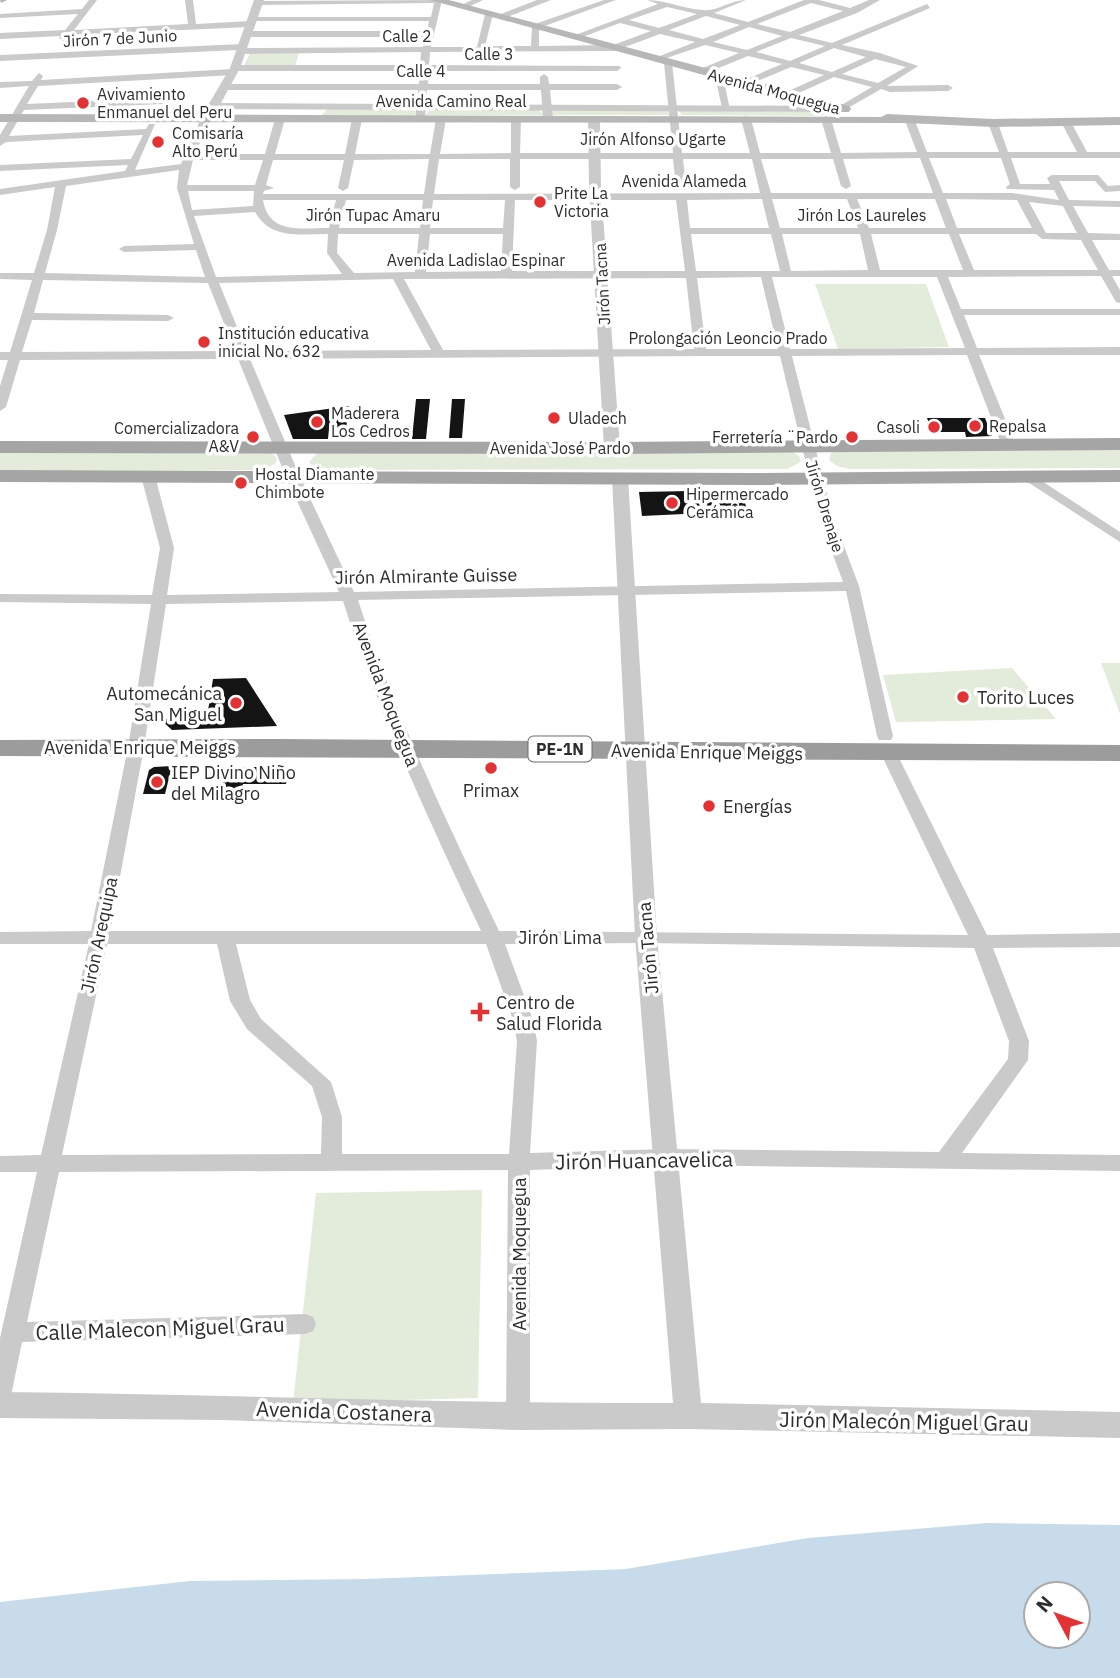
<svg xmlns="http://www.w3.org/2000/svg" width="1120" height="1678" font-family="'IBM Plex Sans',sans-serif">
<rect width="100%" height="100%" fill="#fff"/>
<path fill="#e3ebdb" d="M250,53H299L295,66H244Z
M327,109L413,110L415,111V114L411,116L322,115Z
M430,110H539L543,115H425Z
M556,110L668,111L669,115H552V111Z
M824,110L825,114L822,116L682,115L679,111Z
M815,284H926L949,347L838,349Z
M1120,449V468L850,469L837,466L829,460L831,453L835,451Z
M0,451L272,453L277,458L275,464L262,470L0,471Z
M791,451L799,456L801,462L787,469L325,470L314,468L309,462L318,452Z
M1101,663H1120V714Z
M1012,668L1056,719L896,722L883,675Z
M482,1190L478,1398L293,1403L316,1193Z"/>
<path fill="#c7dbeb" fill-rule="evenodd" d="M987,1523L1120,1525V1678H0V1602L190,1581L367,1579L626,1569L808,1538ZM1036,1594H1078V1636H1036Z"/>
<path fill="#141414" d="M416,399H430L426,439H412Z
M452,399H465L462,438H449Z
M349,406L346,429H329L328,439H293L284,415Z
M927,418H985L992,436L966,437L965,432H932Z
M742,490L747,511L642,516L639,492Z
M246,678L277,726L172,730L160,719L207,717L213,679Z
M172,766L165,794H143L149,770L154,767Z
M226,767H289L286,784H243L241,793L221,794Z"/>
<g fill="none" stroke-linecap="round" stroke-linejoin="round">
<path fill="#cacaca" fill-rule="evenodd" d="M89,0H97L74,30L188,24L185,0H193L196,24L250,21L254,24L250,27L70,35L63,41L59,38L60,36L0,39V33L65,30L78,14L0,18V14L82,9Z
M442,0L431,47H477L485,14L489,12L493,14L485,46H531L532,25L604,0H616L539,28V46L613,45L651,31L620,23L577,39L570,37L658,4L647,0C667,0 683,9 703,10C716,12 731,0 746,0L714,13L748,22L804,0H819L850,8L869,0H880L857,13L799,35L832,43L927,4L930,8L842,45L880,53L918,66L887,86L948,85L953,88L948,91L890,92L881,89L841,112L838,111V107L872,87L834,77L790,97H784V93L824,75L791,67L748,85H742V81L782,64L748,56L704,74H698V70L739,53L705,45L655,62V58L695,42L660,34L614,51L430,52L429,65L620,66L621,68L617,71H429L428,84H540V77L544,74L548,77L549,84H617L622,87L617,90H550L553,119L548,122L543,119L541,90H427L425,119L420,122L415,119L418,90H226L221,87L226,84H419L420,71H237L233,75L38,86L27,104L162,98L167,101L162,104L24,110L9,136L146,129L149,124H155L135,170L181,164L201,118L206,115L211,118L195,154H265L275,119L280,116L285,119L275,154H345L352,119L357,116L362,119L355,154H430L436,119L441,116L446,119L440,154L511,153V119L516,116L521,119L520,153H673L664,63L668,60L672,63L682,153H750L741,119L746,116L751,119L760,153H831L821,119L826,116L831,119L841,153L917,152L905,121L910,118L915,121L927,152H999L988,123L993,120L998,123L1008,152H1077L1061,122L1066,119L1071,122L1087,152H1120V158H1011L1020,184H1050L1047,178L1052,175H1098L1108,186L1120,185V191L1105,192L1095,181H1059L1069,200L1120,201V207L1073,206L1088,233L1120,234V240H1092L1109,270H1120V276H1112L1120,290V303L1116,302L1101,276L948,277L961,309H1120V315H964L977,348L1120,347V355H979L1016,446L1014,449L1009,450L1002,446L967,355L792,356L833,517L859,586L893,736L891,740H879L877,736L846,591L358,600C395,715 447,822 499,931L968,935L881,754L883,750H895L987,935L1120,933V947L993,948L1029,1041L1028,1060L962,1153L1120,1155V1171L667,1165L530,1170V1417L526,1425L518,1428L510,1425L506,1417L508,1170L59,1172L27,1322L305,1314L313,1317L316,1324L313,1331L305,1334L22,1342L12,1391L8,1398L0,1402V1338L37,1172H0V1156L41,1155L89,944H0V932L91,931L128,747L151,604L0,602V594L152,595L160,548L141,476L148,472L155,476L174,548L167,595L339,592L286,477L238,359L20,360L6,407L0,411V386L8,360H0V352H10L32,280L0,279V273H34L47,230L55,187L0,195V189L125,171L128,165L0,171V165L131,159L143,135L6,142L0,146V135L29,86L0,88V82L32,81L39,73L43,76L41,80L232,69L235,65H420L421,52L241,54L238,50L0,61V55L242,44L245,48L423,47L425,37H247L243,34L247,31H427L429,21H253L249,19L253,17H431L434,3L255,5L258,1ZM811,3L843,11L790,32L757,24ZM667,7L697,14L659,28L629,20ZM706,16L740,25L703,39L669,30ZM749,27L782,36L747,50L713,42ZM791,38L825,46L790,61L756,52ZM834,48L866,57L832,72L799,63ZM875,59L906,67L878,83L842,74ZM920,158L933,193H771L761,159H833L841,186L846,189L851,186L843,159ZM929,158H1001L1010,184L1006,187L1007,189L1054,190L1059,200L1012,193H943ZM429,159L424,194H263L264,191L274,188L266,185L273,160H344L338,188L343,191L348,188L354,160ZM439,159H510V187L515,190L520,187V159H673L676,187L681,190L686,187L683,159H752L760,193L434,194ZM193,160H263L255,185H187ZM179,170L177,188L194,244L124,246L119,249L124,252L196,250L205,277L45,273L57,230L66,186ZM188,191H254L253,206L192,210ZM762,199L769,228H690L687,200ZM772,199H847L858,228H780ZM857,199H935L946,228H869ZM946,199L1017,200L1032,228H957ZM263,200H336L329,228C301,228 269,235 263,200ZM346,200H423L420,228H339ZM433,200H505L503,228H430ZM515,200H676L685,271H512ZM1029,202L1063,206L1077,233H1046ZM255,212C271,240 300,234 328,234L327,253L342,274L216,277L194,216ZM338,234H419L415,272L354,273L337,253ZM430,234H503L501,271L426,272ZM691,234H771L780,271H696ZM782,234H860L868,270L791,271ZM871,234H949L963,270H880ZM959,234H1036L1042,239L1081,240L1098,270H974ZM761,277L778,349H706L697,278ZM772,277H937L965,348L790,349ZM686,278L694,349L443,350L404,279ZM393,279L431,350L247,351L219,283ZM43,280L208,283L235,351L22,352L32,320L168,321L174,318L168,315L34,313ZM705,356H780L819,517L843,582L354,592L300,477L250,359ZM343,601C379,715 430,822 481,931H110L144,747L166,604ZM646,943L974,948L1009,1041L1008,1059L939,1152L667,1149L530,1153L537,1041L533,1020L505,944ZM107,944H217L230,1001L247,1029L312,1086L322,1117L321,1154L62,1155ZM236,944H486L513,1020L517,1041L509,1154H342V1117L331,1082L261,1019L250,1000Z
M472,0H483L464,9L457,7Z
M719,73L723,76L730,110L722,108L715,76Z
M1031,474L1120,532V542L1026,481L1024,478Z"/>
<path fill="#cacaca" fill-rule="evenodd" d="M254,0H264L240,68L221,103L841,106L847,109L841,112L217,109L213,116H205L203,114L230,68Z
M537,0H551L502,19L493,17Z
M594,116L600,119L601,187L620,448L612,453L604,448L589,187L588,119Z
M620,473L628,478L657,937L701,1403L1120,1412V1438L688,1429L518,1430L222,1420L0,1418V1392C224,1394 448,1404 673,1403L635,937L612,478Z"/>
<path fill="#b7b7b7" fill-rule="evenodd" d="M0,0H7L1,3Z
M430,0H449L849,106L851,109L849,112H839Z
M0,114L881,117L887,114L993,119L1120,117V125L993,127L907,123L0,122Z"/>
<path fill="#a5a5a5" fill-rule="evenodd" d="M1120,438V450L612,454L0,453V441L612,442Z
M0,470L749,473L1120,470V482L749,485L0,482Z"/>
<path fill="#9c9c9c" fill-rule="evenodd" d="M280,739L1120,745V761L0,756V740Z"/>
</g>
<g fill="#e33134" stroke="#fff" stroke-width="2.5">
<circle cx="83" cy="103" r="7"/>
<circle cx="158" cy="142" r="7"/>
<circle cx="540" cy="202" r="7"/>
<circle cx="204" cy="342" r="7"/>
<circle cx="554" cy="418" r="7"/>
<circle cx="317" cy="422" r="7"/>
<circle cx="975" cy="426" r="7"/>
<circle cx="934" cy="427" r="7"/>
<circle cx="253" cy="437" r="7"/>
<circle cx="852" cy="437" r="7"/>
<circle cx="241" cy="483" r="7"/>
<circle cx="672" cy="503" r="7"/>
<circle cx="963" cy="697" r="7"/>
<circle cx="236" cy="703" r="7"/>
<circle cx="491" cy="768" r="7"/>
<circle cx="157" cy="782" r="7"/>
<circle cx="709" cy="806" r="7"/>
<path d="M476.5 1001.5h7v7h7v7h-7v7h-7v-7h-7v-7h7z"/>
</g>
<g text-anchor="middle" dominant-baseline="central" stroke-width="7" stroke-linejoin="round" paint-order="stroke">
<g font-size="16" fill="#2d2d2d" stroke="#fff">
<text x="407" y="36">Calle 2</text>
<text transform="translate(120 38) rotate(-3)">Jirón 7 de Junio</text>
<text x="489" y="54">Calle 3</text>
<text x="421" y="71">Calle 4</text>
<text transform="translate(774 91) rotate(15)">Avenida Moquegua</text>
<text x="451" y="101">Avenida Camino Real</text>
<text x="653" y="139">Jirón Alfonso Ugarte</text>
<text x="684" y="181">Avenida Alameda</text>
<text x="373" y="215">Jirón Tupac Amaru</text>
<text x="862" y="215">Jirón Los Laureles</text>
<text x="476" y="260">Avenida Ladislao Espinar</text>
<text transform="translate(602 284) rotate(-93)">Jirón Tacna</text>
<text x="728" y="338">Prolongación Leoncio Prado</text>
<text x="560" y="448">Avenida José Pardo</text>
<text transform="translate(825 506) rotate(73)">Jirón Drenaje</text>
</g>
<g font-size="16" fill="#2d2d2d" stroke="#fff" text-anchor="start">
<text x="97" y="94">Avivamiento<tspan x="97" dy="18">Enmanuel del Peru</tspan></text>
<text x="172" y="133">Comisaría<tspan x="172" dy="18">Alto Perú</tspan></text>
<text x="554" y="193">Prite La<tspan x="554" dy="18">Victoria</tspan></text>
<text x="218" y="333">Institución educativa<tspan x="218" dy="18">inicial No. 632</tspan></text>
<text x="331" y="413">Maderera<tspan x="331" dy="18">Los Cedros</tspan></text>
<text x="568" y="418">Uladech</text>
<text x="989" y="426">Repalsa</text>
<text x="920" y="427" text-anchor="end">Casoli</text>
<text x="239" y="428" text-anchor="end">Comercializadora<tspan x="239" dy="18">A&amp;V</tspan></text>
<text x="838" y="437" text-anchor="end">Ferretería ¨Pardo</text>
<text x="255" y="474">Hostal Diamante<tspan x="255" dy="18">Chimbote</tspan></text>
<text x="686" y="494">Hipermercado<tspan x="686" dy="18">Cerámica</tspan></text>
</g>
<rect fill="#fff" stroke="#6c6c6c" stroke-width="2" x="528.5" y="736.5" width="63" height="25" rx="5"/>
<g font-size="16" font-weight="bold" fill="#2d2d2d">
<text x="560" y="749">PE-1N</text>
</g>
<g font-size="18" fill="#2d2d2d" stroke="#fff">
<text transform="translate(426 576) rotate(-1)">Jirón Almirante Guisse</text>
<text transform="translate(386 694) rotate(69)">Avenida Moquegua</text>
<text x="140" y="747">Avenida Enrique Meiggs</text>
<text transform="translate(707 752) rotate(1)">Avenida Enrique Meiggs</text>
<text transform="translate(99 935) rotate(-78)">Jirón Arequipa</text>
<text x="560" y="937">Jirón Lima</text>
<text transform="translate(648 948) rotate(-95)">Jirón Tacna</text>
<text transform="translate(519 1254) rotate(-90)">Avenida Moquegua</text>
</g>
<g font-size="18" fill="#2d2d2d" stroke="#fff" text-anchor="start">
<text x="222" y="693" text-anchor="end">Automecánica<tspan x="222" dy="21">San Miguel</tspan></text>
<text x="977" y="697">Torito Luces</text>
<text x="171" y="772">IEP Divino Niño<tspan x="171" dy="21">del Milagro</tspan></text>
<text x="491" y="790" text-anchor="middle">Primax</text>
<text x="723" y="806">Energías</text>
<text x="496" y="1002">Centro de<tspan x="496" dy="21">Salud Florida</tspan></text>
</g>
<g font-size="21" fill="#2d2d2d" stroke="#fff">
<text transform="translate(644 1160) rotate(-1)">Jirón Huancavelica</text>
<text transform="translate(160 1328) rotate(-2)">Calle Malecon Miguel Grau</text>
<text transform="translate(344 1411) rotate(2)">Avenida Costanera</text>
<text transform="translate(904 1421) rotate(1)">Jirón Malecón Miguel Grau</text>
</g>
</g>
<g transform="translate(1057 1615) rotate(311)"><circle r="33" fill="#ffffff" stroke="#ababab" stroke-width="2"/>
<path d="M0-5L12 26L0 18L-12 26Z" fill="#e33134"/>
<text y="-10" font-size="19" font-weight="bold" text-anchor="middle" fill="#2d2d2d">N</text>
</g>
</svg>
